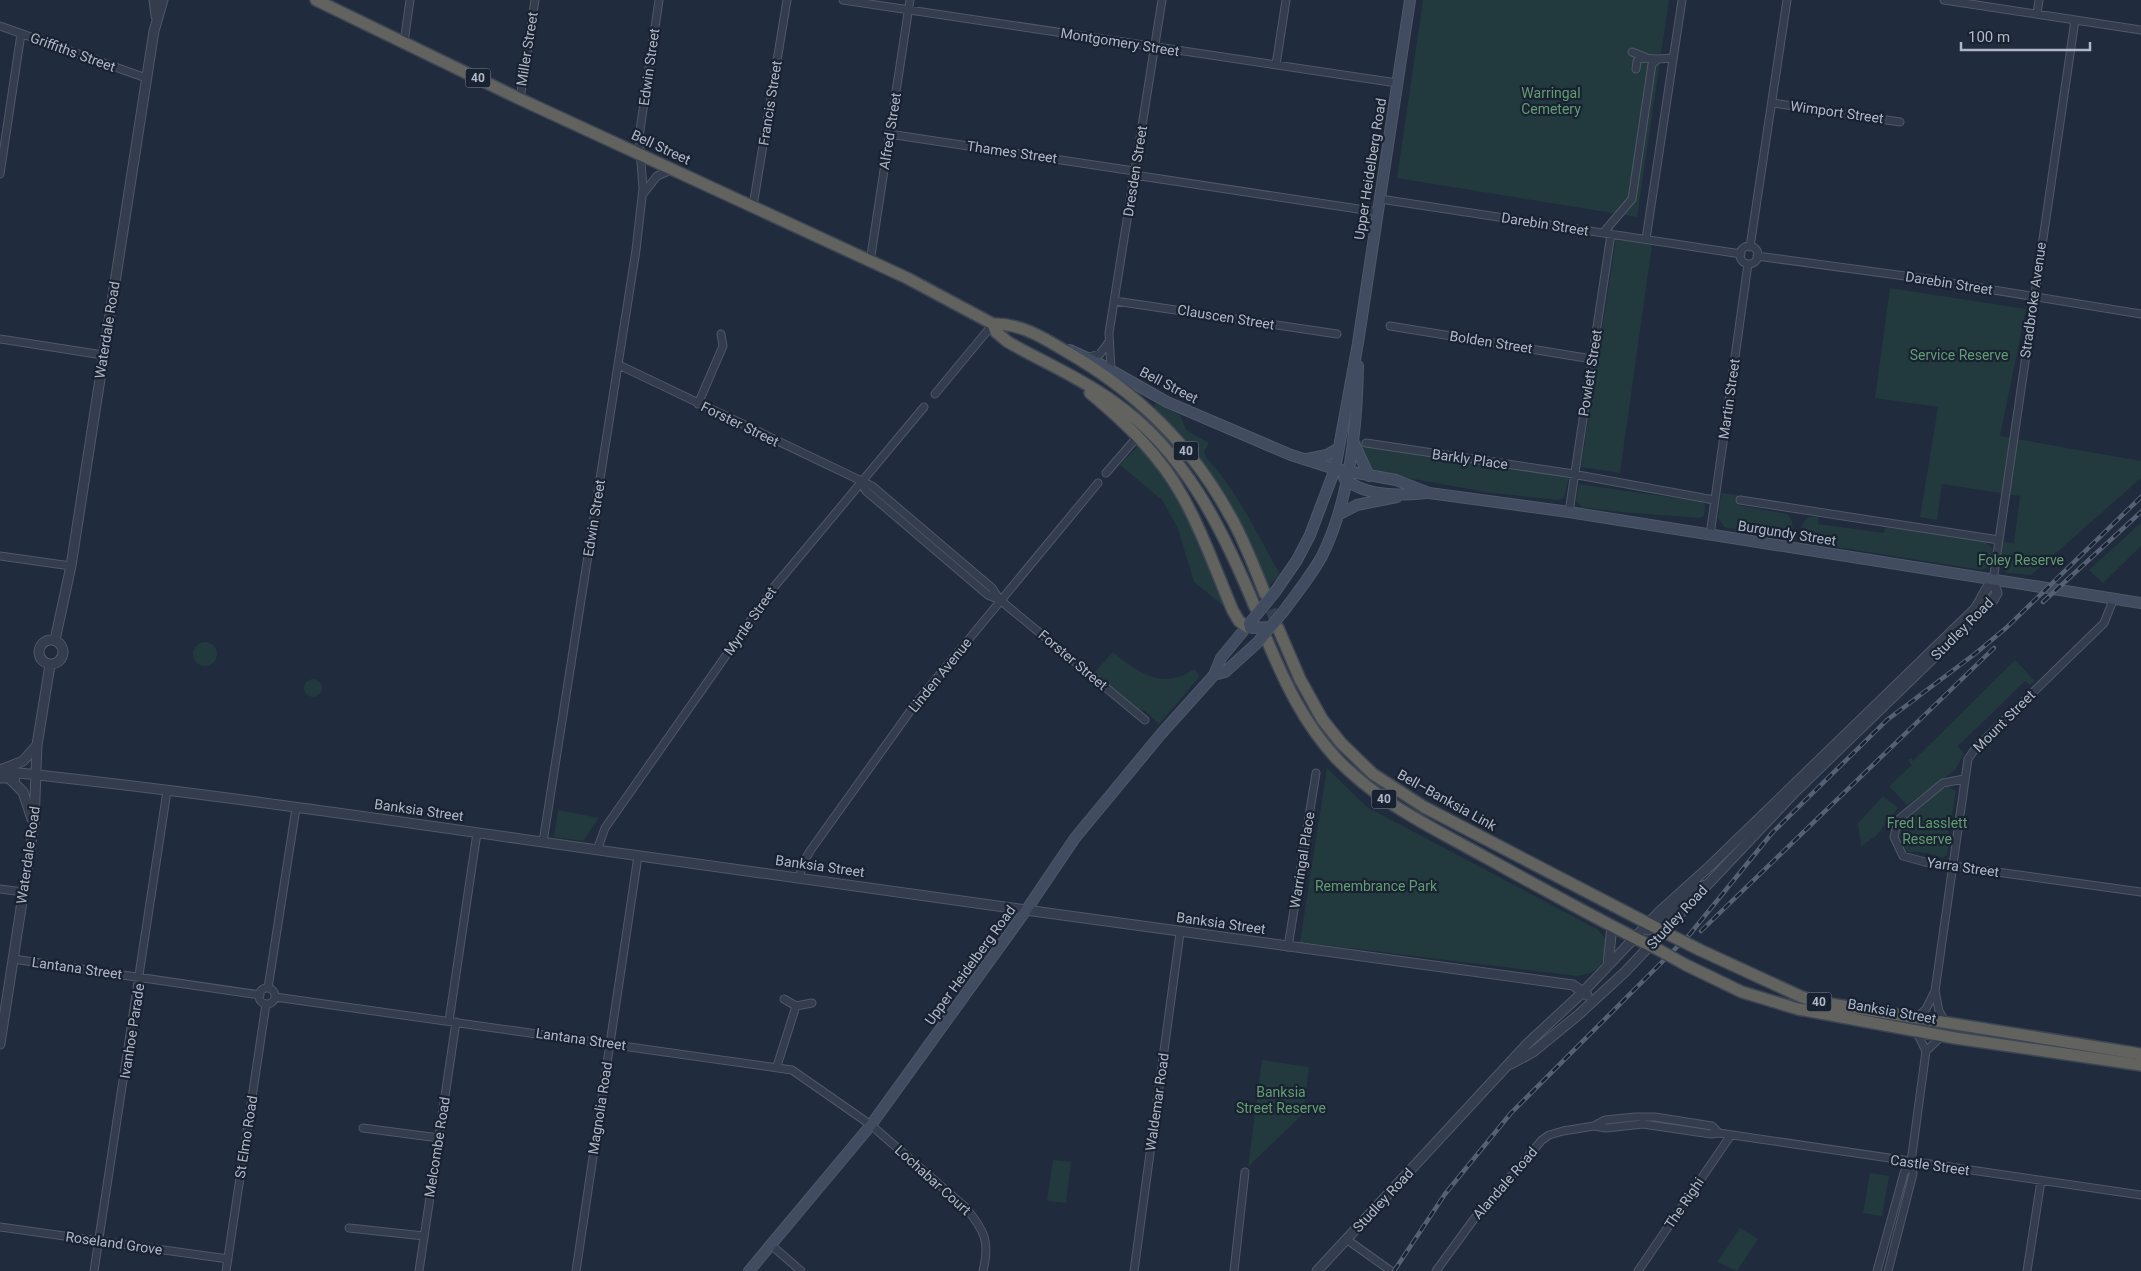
<svg xmlns="http://www.w3.org/2000/svg" width="2141" height="1271" font-family="Roboto,sans-serif">
<rect width="100%" height="100%" fill="#202b3d"/>
<path fill="#223a3e" d="M1423,0H1669L1637,217L1397,178Z
M1616,239L1652,245L1620,473L1581,467Z
M1890,288L2026,309L2000,436L2141,461V478L2031,575L2007,573L2001,567L2003,542L2014,543L2020,496L1942,484L1937,520L1920,517L1938,407L1875,398Z
M1155,403L1180,415L1186,430L1209,443L1204,451C1206,462 1215,466 1221,475C1244,505 1261,541 1280,574L1269,586C1253,550 1239,513 1216,480C1198,453 1174,431 1154,407Z
M1358,440L1566,475L1569,478L1564,498L1558,500L1492,493L1375,472L1364,463Z
M1138,446L1144,447L1184,505L1226,608L1194,582L1178,529L1163,501L1120,465Z
M1579,484L1702,502L1705,505L1704,516L1700,518L1621,512L1582,507L1576,501Z
M1721,493L1738,495L1737,505L1787,514C1795,522 1795,534 1783,538L1724,527L1718,518Z
M1809,517H1819L1818,524L1884,533L1885,527L1985,542L1992,548L1990,566L1982,570L1804,542L1801,538C1801,530 1801,522 1809,517Z
M2141,523V546L2103,583L2089,570Z
M193 654a12 12 0 1 1 24 0a12 12 0 1 1-24 0Z
M1113,652C1137,672 1163,691 1194,669L1200,676L1159,724L1145,711L1135,708L1094,673Z
M2015,660L2035,681L2030,685L2025,681L1958,746L1964,754L1955,770L1907,805L1889,786L1912,765L1908,760L1911,758L1913,761Z
M304 688a9 9 0 1 1 18 0a9 9 0 1 1-18 0Z
M1327,768L1367,807L1597,929L1606,939C1604,962 1602,973 1577,976L1300,942Z
M1948,787L1956,791L1948,837L1950,840L1947,855L1942,858C1933,853 1917,851 1908,852C1903,846 1899,838 1901,830C1904,817 1936,790 1948,787Z
M1883,796L1898,808L1876,836L1861,846L1858,823Z
M558,810L599,818L583,841L554,837Z
M1262,1060L1309,1067L1303,1114L1248,1167Z
M1053,1160L1071,1162L1066,1203L1047,1201Z
M1870,1173L1889,1176L1882,1216L1863,1213Z
M1740,1228L1758,1239L1737,1271L1717,1262Z"/>
<g fill="none" stroke-linecap="round" stroke-linejoin="round">
<path stroke="#354052" stroke-width="11" stroke-dasharray="11 5.5" stroke-linecap="butt" d="M1265,594L1278,628"/>
<g stroke="#4f5868" stroke-width="9">
<path id="minor" d="M843,0L1397,83
M1944,0L2141,30
M2037,14L2039,0
M0,26L146,78
M404,42L410,0
M1632,52L1645,57
M1276,65L1286,0
M1636,69L1637,61L1640,58L1658,59
M520,99L535,0
M1773,103L1900,122
M889,134L1134,171
M0,174L21,34
M1134,175L1378,212
M643,194L657,176L671,170
M1380,199L1741,254
M753,206L787,0
M1603,233L1632,199L1652,64L1658,59L1673,58
M1646,239L1682,0
M1740 255a9 9 0 1 1 18 0a9 9 0 1 1-18 0Z
M1750,247L1787,0
M1757,256L1920,278L2141,314
M870,262L910,0
M1115,301L1337,334
M1390,326L1592,359
M0,339L103,355
M1089,357L1100,354L1108,343
M619,365L872,486L992,588L1000,600L1145,720
M1111,370L1109,333L1162,0
M935,394L993,324
M698,404L723,346L721,334
M1366,443L1567,473L1714,500
M1106,473L1138,436
M861,483L866,491L988,595L1000,600
M1740,500L1999,540
M1569,512L1611,234
M1710,535L1748,264
M0,556L71,566
M1993,581L2075,20
M1964,779L1943,783L1898,820L1894,837L1903,856L1925,862L2141,892
M543,842L636,250L643,188L639,137L659,0
M597,850L605,828L774,587L924,407
M799,878L803,863L810,851L916,703L1098,483
M0,889L23,892
M1288,947L1316,773
M13,959L260,995
M268,988L296,808
M259 996a8 8 0 1 1 16 0a8 8 0 1 1-16 0Z
M1935,991L1939,1011L1946,1023
M275,997L792,1070L871,1125L966,1208C985,1231 990,1242 983,1271
M784,999L796,1006
M1916,1018L1926,1009L1935,991L1968,759L1975,749L2104,623L2114,598
M449,1021L477,833
M1926,1051L1942,1036
M777,1066L796,1006L812,1003
M1594,1126L1606,1128L1643,1124L1711,1134L1719,1133L2141,1195
M363,1128L439,1138
M0,1227L228,1259
M349,1228L424,1236
M1346,1239L1391,1271
M771,1245L801,1271
M94,1271L167,791
M226,1271L266,1004
M419,1271L456,1022
M576,1271L638,856
M1134,1271L1180,933
M1234,1271L1245,1172
M1436,1271L1474,1219L1542,1140L1549,1135L1563,1131L1594,1126L1605,1120L1635,1117H1655L1712,1126L1719,1133
M1638,1271L1731,1135
M1877,1271L1904,1173L1911,1162
M1888,1271L1913,1174L1911,1162L1926,1051L1916,1031
M2027,1271L2041,1181"/>
</g>
<g stroke="#4f5868" stroke-width="11">
<path id="tertiary" d="M154,0L156,16
M39 652a12 12 0 1 1 24 0a12 12 0 1 1-24 0Z
M55,640L71,566L154,31L163,0
M0,770L23,761L37,745
M0,771C212,793 422,825 633,855C946,899 1260,943 1573,985L1587,995
M0,778H15
M10,779L23,792L32,819
M1648,930L1692,892L1705,885
M1608,965L1612,925
M0,1044L34,824L37,745L50,665
M1317,1271L1527,1044L1583,992L1660,911L1711,865L1974,610C1982,601 1984,588 1993,581L1997,593L1993,600L1796,791L1625,972L1577,1016L1533,1052L1511,1064"/>
</g>
<g stroke="#4f5868" stroke-width="12">
<path id="secondary" d="M1070,350L1100,364L1167,402L1291,455L1335,469L1396,480L1429,493L1569,512L2141,603
M1353,441L1369,476
M1307,459L1327,455L1339,448
M1344,478C1364,496 1400,496 1426,493
M1338,515L1357,505L1397,497
M1275,592L1297,560L1310,535L1335,469L1358,343L1410,0
M1283,612C1296,594 1311,576 1322,556C1349,502 1357,427 1358,366
M1214,675L1225,672L1257,643
M749,1271L871,1125L1027,909L1075,838L1161,734L1214,675L1221,658L1249,624"/>
</g>
<g stroke="#3c4554" stroke-width="14">
<path id="trunk" d="M316,0L520,99L907,278L993,324C1020,323 1044,338 1067,352C1135,391 1191,445 1229,514C1244,539 1254,567 1265,594
M993,324L996,332L1008,342C1043,362 1081,378 1114,402C1185,451 1223,530 1255,607
M1090,393C1127,424 1161,456 1184,499C1204,535 1217,574 1233,611L1239,621L1247,627
M1278,628L1300,679L1322,719L1341,743L1373,774L1424,807L1672,936
M1267,640C1285,683 1304,723 1335,757C1377,802 1433,828 1485,857C1543,889 1600,921 1659,950
M1700,950L1802,997L1818,1002L2141,1054
M1686,965L1742,992L1798,1009L1955,1038L2141,1065"/>
</g>
<use href="#minor" stroke="#343d4d" stroke-width="7"/>
<use href="#tertiary" stroke="#343d4d" stroke-width="9"/>
<use href="#secondary" stroke="#414c60" stroke-width="10"/>
<use href="#trunk" stroke="#62625e" stroke-width="11"/>
<g stroke="#556174" stroke-width="4.5">
<path id="rail" d="M2043,602L2141,512
M1701,931L1994,648
M1394,1271L1445,1194L1511,1113L1690,934L1772,833L1887,720L1976,653L2006,628L2141,497"/>
</g>
<use href="#rail" stroke="#192231" stroke-width="2.5" stroke-dasharray="8" stroke-linecap="butt"/>
<g stroke="#4f5868" stroke-width="12" stroke-linecap="butt">
<path id="secondary-bridge" d="M1249,624L1275,592
M1250,628L1270,627
M1257,643L1283,612"/>
</g>
<g stroke="#3c4554" stroke-width="14" stroke-linecap="butt">
<path id="trunk-bridge" d="M1672,936L1700,950
M1659,950L1686,965"/>
</g>
<use href="#secondary-bridge" stroke="#414c60" stroke-width="10"/>
<use href="#trunk-bridge" stroke="#62625e" stroke-width="11"/>
</g>
<g text-anchor="middle" dominant-baseline="central" stroke-width="4.5" stroke-linejoin="round" paint-order="stroke">
<g fill="#192231" stroke="#828b9b" stroke-width="1">
<rect x="465.5" y="68.5" width="25" height="19" rx="4"/>
<rect x="1173.5" y="441.5" width="25" height="19" rx="4"/>
<rect x="1371.5" y="789.5" width="25" height="19" rx="4"/>
<rect x="1806.5" y="992.5" width="25" height="19" rx="4"/>
</g>
<g font-size="12" font-weight="bold" fill="#afb8c9">
<text x="478" y="78">40</text>
<text x="1186" y="451">40</text>
<text x="1384" y="799">40</text>
<text x="1819" y="1002">40</text>
</g>
<g font-size="14" fill="#afb8c9" stroke="#192231">
<text transform="translate(1120 42) rotate(9)">Montgomery Street</text>
<text transform="translate(527 49) rotate(-81)">Miller Street</text>
<text transform="translate(73 52) rotate(20)">Griffiths Street</text>
<text transform="translate(649 67) rotate(-82)">Edwin Street</text>
<text transform="translate(770 103) rotate(-81)">Francis Street</text>
<text transform="translate(1837 112) rotate(8)">Wimport Street</text>
<text transform="translate(890 131) rotate(-81)">Alfred Street</text>
<text transform="translate(661 147) rotate(25)">Bell Street</text>
<text transform="translate(1012 152) rotate(8)">Thames Street</text>
<text transform="translate(1370 169) rotate(-81)">Upper Heidelberg Road</text>
<text transform="translate(1135 171) rotate(-81)">Dresden Street</text>
<text transform="translate(1545 224) rotate(9)">Darebin Street</text>
<text transform="translate(1949 283) rotate(9)">Darebin Street</text>
<text transform="translate(2033 300) rotate(-82)">Stradbroke Avenue</text>
<text transform="translate(1226 317) rotate(9)">Clauscen Street</text>
<text transform="translate(107 330) rotate(-81)">Waterdale Road</text>
<text transform="translate(1491 342) rotate(9)">Bolden Street</text>
<text transform="translate(1590 373) rotate(-81)">Powlett Street</text>
<text transform="translate(1169 385) rotate(27)">Bell Street</text>
<text transform="translate(1729 399) rotate(-82)">Martin Street</text>
<text transform="translate(740 424) rotate(26)">Forster Street</text>
<text transform="translate(1470 459) rotate(8)">Barkly Place</text>
<text transform="translate(594 518) rotate(-81)">Edwin Street</text>
<text transform="translate(1787 533) rotate(9)">Burgundy Street</text>
<text transform="translate(750 621) rotate(-55)">Myrtle Street</text>
<text transform="translate(1962 629) rotate(-45)">Studley Road</text>
<text transform="translate(1073 660) rotate(40)">Forster Street</text>
<text transform="translate(940 675) rotate(-51)">Linden Avenue</text>
<text transform="translate(2004 721) rotate(-45)">Mount Street</text>
<text transform="translate(1447 800) rotate(29)">Bell–Banksia Link</text>
<text transform="translate(419 810) rotate(8)">Banksia Street</text>
<text transform="translate(28 855) rotate(-82)">Waterdale Road</text>
<text transform="translate(1302 860) rotate(-81)">Warringal Place</text>
<text transform="translate(820 866) rotate(8)">Banksia Street</text>
<text transform="translate(1963 867) rotate(8)">Yarra Street</text>
<text transform="translate(1677 917) rotate(-47)">Studley Road</text>
<text transform="translate(1221 923) rotate(8)">Banksia Street</text>
<text transform="translate(970 965) rotate(-54)">Upper Heidelberg Road</text>
<text transform="translate(77 968) rotate(8)">Lantana Street</text>
<text transform="translate(1892 1011) rotate(10)">Banksia Street</text>
<text transform="translate(132 1031) rotate(-81)">Ivanhoe Parade</text>
<text transform="translate(581 1039) rotate(8)">Lantana Street</text>
<text transform="translate(1157 1102) rotate(-82)">Waldemar Road</text>
<text transform="translate(600 1108) rotate(-81)">Magnolia Road</text>
<text transform="translate(246 1137) rotate(-81)">St Elmo Road</text>
<text transform="translate(437 1147) rotate(-81)">Melcombe Road</text>
<text transform="translate(1930 1165) rotate(8)">Castle Street</text>
<text transform="translate(933 1180) rotate(42)">Lochabar Court</text>
<text transform="translate(1505 1183) rotate(-49)">Alandale Road</text>
<text transform="translate(1383 1200) rotate(-47)">Studley Road</text>
<text transform="translate(1684 1203) rotate(-56)">The Righi</text>
<text transform="translate(114 1243) rotate(8)">Roseland Grove</text>
</g>
<g font-size="14" fill="#639c72" stroke="#192231">
<text x="1551" y="93">Warringal<tspan x="1551" dy="16">Cemetery</tspan></text>
<text x="1959" y="355">Service Reserve</text>
<text x="2021" y="560">Foley Reserve</text>
<text x="1927" y="823">Fred Lasslett<tspan x="1927" dy="16">Reserve</tspan></text>
<text x="1376" y="886">Remembrance Park</text>
<text x="1281" y="1092">Banksia<tspan x="1281" dy="16">Street Reserve</tspan></text>
</g>
</g>
<path d="M1961 42v8h129v-8" fill="none" stroke="#afb8c9" stroke-width="2.5"/>
<text x="1968" y="42" font-size="15" fill="#afb8c9" stroke="#192231" stroke-width="4" paint-order="stroke">100 m</text>
</svg>
